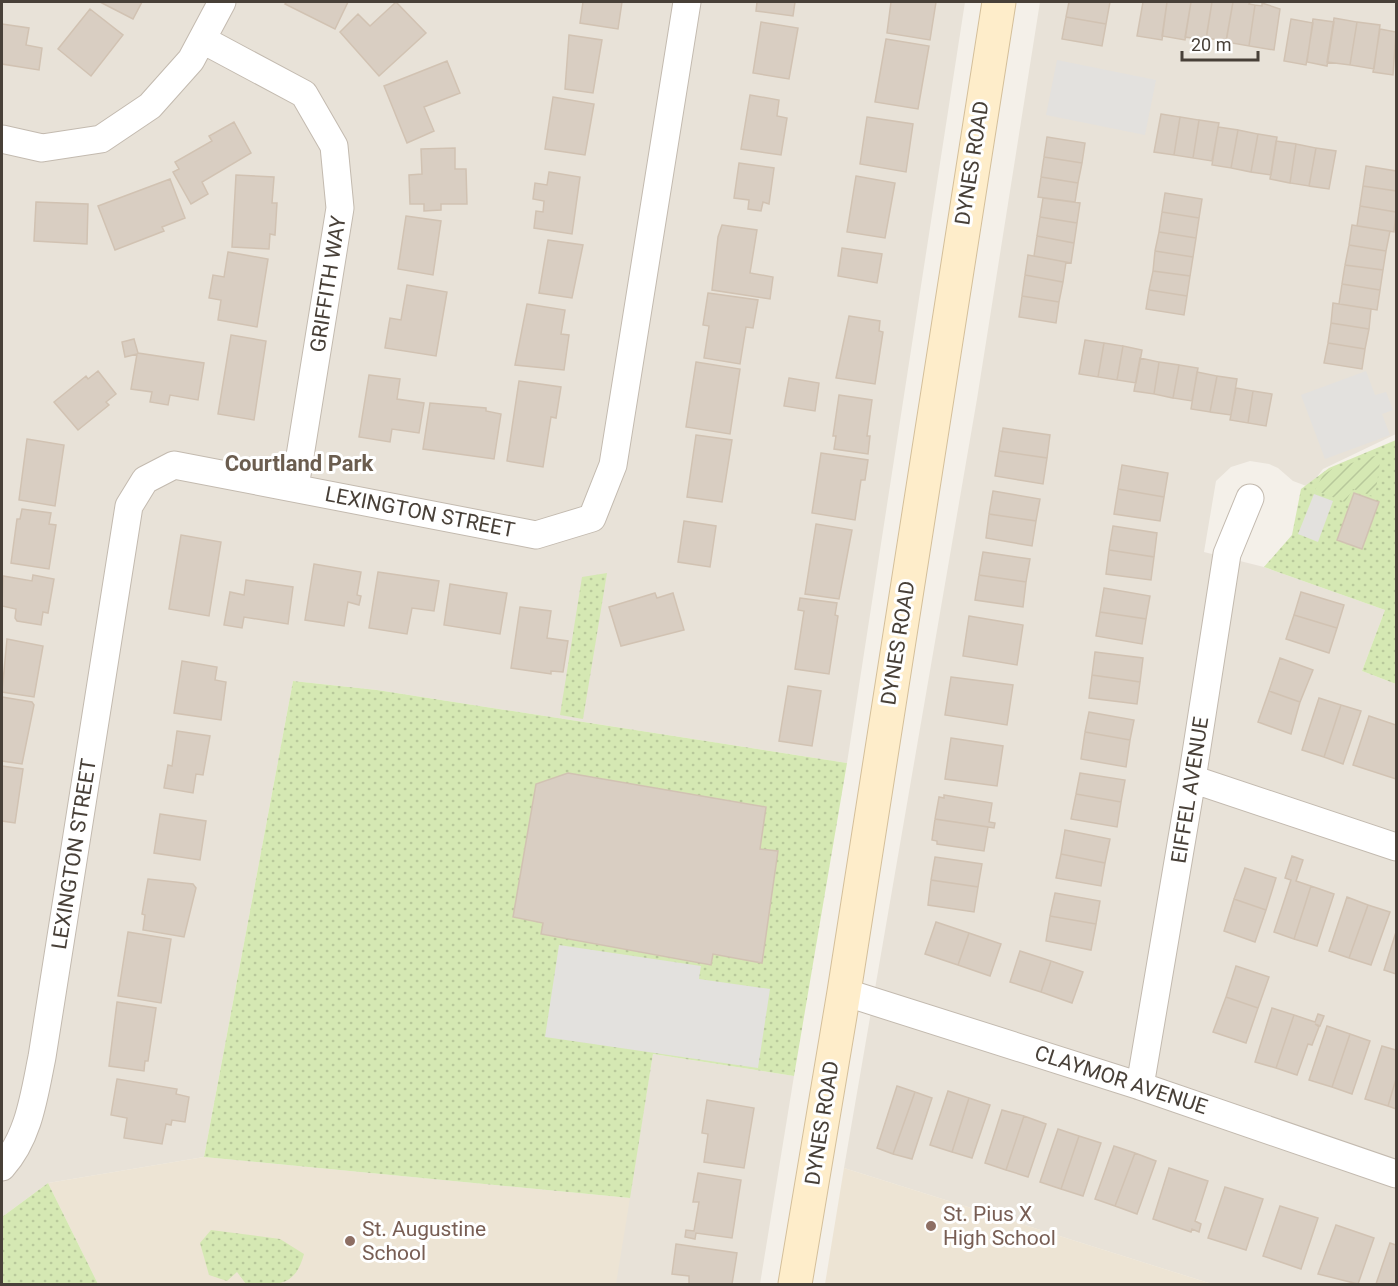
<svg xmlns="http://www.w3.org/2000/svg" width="1398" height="1286" font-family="Roboto,sans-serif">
<defs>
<pattern id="grass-dots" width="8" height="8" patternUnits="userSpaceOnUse" patternTransform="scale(1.5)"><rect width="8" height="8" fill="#d5e8b3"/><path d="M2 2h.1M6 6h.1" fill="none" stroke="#b8c89b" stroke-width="1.8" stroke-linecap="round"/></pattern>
<pattern id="garden-furrows" width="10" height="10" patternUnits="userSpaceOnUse" patternTransform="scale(1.5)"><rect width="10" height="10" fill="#d5e8b3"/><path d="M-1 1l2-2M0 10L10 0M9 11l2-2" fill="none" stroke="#b8c89b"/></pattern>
</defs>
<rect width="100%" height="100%" fill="#f4f0e9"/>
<path fill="#e8e2d8" d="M2,2H965L847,763L377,690L293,681L204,1157L48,1183L2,1217Z
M1040,2H1396V434L1323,469L1309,487L1293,481L1278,468L1269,464L1250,461L1231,467L1216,481L1204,552L1264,567L1385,610L1362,671L1396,684V1284H1212L844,1168L977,399Z
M653,1054L794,1076L760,1284H615Z"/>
<path fill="#ede4d4" d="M204,1157L630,1198L616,1284H98L48,1183Z
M844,1168L1212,1284H825Z"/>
<path fill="url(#grass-dots)" d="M1396,440V684L1362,671L1385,610L1264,567L1292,535L1301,489L1329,468Z
M607,573L583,719L560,715L582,577Z
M293,681L377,690L847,763L794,1076L653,1054L630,1198L204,1157Z
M48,1183L98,1284H2V1217Z
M211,1230L280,1239L304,1254C295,1286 281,1285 246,1284L237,1272L227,1281L209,1275L200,1243Z"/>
<path fill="url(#garden-furrows)" d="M1381,454L1375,497L1353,489L1345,502L1315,490L1323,475L1332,469Z"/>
<path fill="#e3e1de" d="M1057,60L1156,80L1145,135L1046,115Z
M1366,371L1375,395L1386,392L1393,410L1382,414L1390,435L1325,459L1301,395Z
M1314,494L1333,501L1318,542L1298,534Z
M559,945L701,966L699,979L770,989L758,1068L545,1037Z"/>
<path fill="#d9cec2" stroke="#d1c2b2" stroke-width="1.5" d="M100,2H142L133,19Z
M287,2H348L335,29L285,4Z
M396,2L426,33L379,76L340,32L358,14L370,26Z
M583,2H622L618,29L580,23Z
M757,2H795L793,16L756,11Z
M891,2H936L930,40L887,33Z
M1069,2H1110L1106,24L1066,17Z
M1143,2H1167L1162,40L1137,36Z
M1167,2H1191L1185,40L1162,36Z
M1191,2H1212L1206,40L1185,37Z
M1212,2H1233L1226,41L1206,38Z
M1233,2H1250L1249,4L1255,5L1249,46L1226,42Z
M1262,3L1280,9L1274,50L1249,46L1255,5L1262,6Z
M90,9L123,35L91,76L58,49Z
M1066,17L1106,24L1102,46L1062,39Z
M1334,18L1357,22L1350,65L1327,62Z
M1291,19L1313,23L1306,65L1284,61Z
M1313,19L1334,22L1327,66L1307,62Z
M761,22L798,28L789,79L753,73Z
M1357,22L1380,25L1374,69L1350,65Z
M2,24L29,28L26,45L42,48L39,70L2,64Z
M1380,29L1396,32L1393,75L1373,72Z
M569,35L602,40L593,93L565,89Z
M886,39L929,46L918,109L875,102Z
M447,61L460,93L424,107L434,131L407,143L384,86Z
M750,95L779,100L777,116L787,118L781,155L741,149Z
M553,97L594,104L585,155L545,149Z
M1161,114L1180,117L1174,155L1154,152Z
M867,117L913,124L906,172L860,164Z
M1180,117L1199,120L1193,158L1174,155Z
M1199,120L1219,123L1212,161L1193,158Z
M234,122L251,153L202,182L208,194L191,204L173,172L179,169L175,162L212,141L209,136Z
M1218,127L1238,130L1231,168L1212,165Z
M1238,130L1258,134L1251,172L1231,168Z
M1258,134L1277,137L1271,175L1251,172Z
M1047,137L1085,143L1082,163L1044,157Z
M1276,141L1296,144L1290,183L1270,179Z
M1296,144L1316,148L1309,186L1290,183Z
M455,148V169H466L467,204H441V210L424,211V204H410L409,175L422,174L421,149Z
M1316,148L1336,151L1329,189L1309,186Z
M1044,157L1082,163L1078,183L1041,177Z
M739,163L774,168L769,204L763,202L761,211L748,209L749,200L734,198Z
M1366,166L1396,171V191L1363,186Z
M549,172L580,177L572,234L534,228L536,211L543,212L544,201L533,199L535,183L547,185Z
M236,175L274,177L272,203H277L275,235L270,234L269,249L232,247Z
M856,176L895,183L885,238L847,232Z
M1041,177L1078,183L1075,202L1038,197Z
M170,179L185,218L162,227L164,231L115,250L98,206Z
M1363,186L1396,191V212L1360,206Z
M1165,193L1202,199L1199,218L1162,212Z
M1043,198L1080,203L1077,223L1040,217Z
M36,202L88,204L87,244L34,241Z
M1360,206L1396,212L1394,232L1357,226Z
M1162,212L1199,218L1196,238L1159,232Z
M406,216L441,221L433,275L398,269Z
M1040,217L1077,223L1074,243L1037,236Z
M722,225L757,230L750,273L773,277L770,299L712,290L718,237Z
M1352,225L1390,231L1386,251L1349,245Z
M1159,232L1196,238L1193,257L1155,251Z
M1037,236L1074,243L1071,263L1034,256Z
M548,240L583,245L572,298L539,293Z
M1349,245L1386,251L1383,270L1345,265Z
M842,248L882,254L877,283L838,276Z
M1155,251L1193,257L1190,276L1153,271Z
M228,252L268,259L257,327L218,320L221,300L209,298L213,275L224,277Z
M1028,255L1066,262L1063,282L1025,275Z
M1345,265L1383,270L1380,290L1342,284Z
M1153,271L1190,276L1187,296L1149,290Z
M1025,275L1063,282L1059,302L1022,296Z
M1342,284L1380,290L1377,310L1339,304Z
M407,285L447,292L436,356L385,348L390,318L401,320Z
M1149,290L1187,296L1184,315L1146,309Z
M708,293L758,300L753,328L746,327L740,364L704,358L709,326L703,325Z
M1022,296L1059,302L1056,323L1019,317Z
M1333,303L1371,309L1369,329L1331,323Z
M527,304L565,310L561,334L569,335L564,370L515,365Z
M849,316L880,321L879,331L883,332L875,384L836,378Z
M1331,323L1369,329L1365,349L1328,343Z
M231,335L266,341L254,420L218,414Z
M134,339L138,353L204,363L198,400L170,395L168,405L150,402L152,392L131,389L137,354L125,357L122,342Z
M1085,340L1104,343L1098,377L1079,374Z
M1104,343L1123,346L1117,380L1098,377Z
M1328,343L1365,349L1362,369L1324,363Z
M1123,346L1142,350L1136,383L1117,380Z
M1140,358L1159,362L1154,394L1134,391Z
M696,362L740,369L730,434L686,427Z
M1159,362L1179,365L1173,398L1154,394Z
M1179,365L1198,368L1192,401L1173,398Z
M98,371L116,394L106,402L109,405L78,430L54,402L86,376L88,379Z
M1197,372L1217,376L1210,412L1191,409Z
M369,375L400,379L397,399L424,403L419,433L392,429L390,442L359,437Z
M1217,376L1237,379L1231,415L1210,412Z
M789,378L819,383L815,411L784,406Z
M519,381L561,387L556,418L551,417L543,467L507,461Z
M1236,388L1253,391L1248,423L1230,420Z
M1253,391L1272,394L1266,426L1248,423Z
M839,395L872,400L867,436H870L868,454L834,449L836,436H833Z
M430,403L486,408V411L501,414L494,459L423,449Z
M1003,428L1050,435L1047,458L999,451Z
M696,435L732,440L722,502L687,497Z
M27,439L64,445L55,506L19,500Z
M999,451L1047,458L1043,484L995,476Z
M821,453L868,460L865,480H861L855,520L812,513Z
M1122,465L1168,473L1164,497L1118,489Z
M1118,489L1164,497L1160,521L1114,514Z
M993,491L1040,499L1036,521L989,514Z
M1354,493L1379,502L1362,549L1337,540Z
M22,509L51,513L49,524L56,525L49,569L11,563L17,519H20Z
M989,514L1036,521L1032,546L986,538Z
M684,521L716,526L710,567L678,562Z
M816,524L852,530L839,599L805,594Z
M1113,526L1157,533L1154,557L1109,550Z
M181,535L221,542L209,616L169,609Z
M1109,550L1154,557L1151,580L1106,574Z
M983,552L1030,559L1026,582L979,575Z
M314,564L361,572L357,595L361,596L359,605L348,602L344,626L305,620Z
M378,572L439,581L434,611L412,608L407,634L369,628Z
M33,575L54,579L48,613L43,612L41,625L17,621L15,618L16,609L2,606L3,576L32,581Z
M979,575L1026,582L1023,607L975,600Z
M246,580L293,587L288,624L244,617L242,628L224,625L230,592L244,595Z
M450,584L507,593L500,634L444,625Z
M1104,588L1150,596L1146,619L1100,612Z
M1301,592L1344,605L1337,628L1294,615Z
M655,593L657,598L673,593L684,630L621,646L609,607Z
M800,598L837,603L835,615L838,616L829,674L795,669L804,611L798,610Z
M520,607L551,611L547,638L568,641L563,672L551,671V674L511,668Z
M1100,612L1146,619L1142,644L1096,636Z
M1294,615L1337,628L1329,653L1286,639Z
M969,616L1023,625L1017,665L963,656Z
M7,639L43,646L34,697L2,692Z
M1095,652L1143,658L1140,682L1092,675Z
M1280,658L1313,670L1300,702L1269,691Z
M182,661L217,667L215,680L226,682L221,720L174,713Z
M1092,675L1140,682L1137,704L1089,698Z
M951,677L1013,685L1007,725L945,715Z
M788,686L821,691L812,746L779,741Z
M1269,691L1300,702L1291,734L1258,722Z
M2,697L32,702L34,705L22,764L2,761Z
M1319,698L1341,705L1324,757L1302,750Z
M1341,705L1361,711L1343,764L1324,757Z
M1089,712L1134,720L1130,740L1085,732Z
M1369,716L1396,725V779L1353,765Z
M177,731L210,736L203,775L196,774L193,793L164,788L168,765L172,766Z
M1085,732L1130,740L1126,767L1081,759Z
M951,738L1003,746L997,786L945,779Z
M2,766L23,769L15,823L2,821Z
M568,773L766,807L760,849L778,851L762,963L713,954L711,965L541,934L543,923L513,917L536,784Z
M1080,773L1125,780L1121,802L1076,794Z
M1076,794L1121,802L1117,827L1071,819Z
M944,795L992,803L989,822L995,823L994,828L935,819L939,797L944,798Z
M160,814L206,821L200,860L154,853Z
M935,819L988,827L984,851L937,844V841L932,840Z
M1065,830L1110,839L1105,863L1061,854Z
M1061,854L1105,863L1101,886L1056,878Z
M1292,856L1303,860L1296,881L1311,886L1294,939L1274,932L1291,880L1285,878Z
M935,857L982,864L978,887L931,880Z
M1245,868L1276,878L1266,910L1234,899Z
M148,879L193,884L196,888L184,937L143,930L145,915L142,914Z
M931,880L978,887L974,912L928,905Z
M1311,886L1334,894L1317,946L1294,939Z
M1055,893L1100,901L1096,924L1050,916Z
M1347,897L1368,905L1349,958L1329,951Z
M1234,899L1266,910L1255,942L1224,931Z
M1368,905L1390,912L1371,965L1349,958Z
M1050,916L1096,924L1091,950L1046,941Z
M936,922L969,933L958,965L925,954Z
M128,932L171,939L161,1003L118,996Z
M1396,932V974L1384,970Z
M969,933L1001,944L990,976L958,965Z
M1020,951L1051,961L1041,992L1010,982Z
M1051,961L1083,972L1072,1003L1041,992Z
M1236,966L1269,977L1258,1008L1226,997Z
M1226,997L1258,1008L1246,1043L1213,1032Z
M117,1002L156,1008L148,1061H145L144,1071L109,1066Z
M1272,1008L1294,1015L1276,1068L1255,1062Z
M1318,1014L1324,1016L1320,1026L1315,1024L1319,1027L1312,1045L1308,1044L1297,1075L1276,1068L1294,1015L1315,1022Z
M1327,1026L1350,1034L1332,1087L1309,1080Z
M1350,1034L1370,1041L1352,1094L1332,1087Z
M1382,1046L1396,1050V1079L1388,1106L1365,1099Z
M117,1079L177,1089L176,1094L189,1097L185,1122L172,1120L171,1125L166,1124L162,1144L124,1138L127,1118L111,1115Z
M1396,1079V1109L1388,1106Z
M897,1086L915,1092L893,1154L877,1148Z
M948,1091L969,1098L952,1152L930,1145Z
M915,1092L932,1098L912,1159L893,1154Z
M969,1098L990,1105L972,1158L952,1152Z
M707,1100L754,1108L744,1168L704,1162L708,1134L702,1133Z
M1002,1110L1024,1116L1006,1170L985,1163Z
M1024,1116L1046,1124L1028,1177L1006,1170Z
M1058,1129L1079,1136L1061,1189L1040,1182Z
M1079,1136L1101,1143L1083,1196L1061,1189Z
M1114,1146L1135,1153L1115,1206L1095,1199Z
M1135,1153L1156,1161L1137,1214L1115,1206Z
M1169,1168L1208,1181L1195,1221L1201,1224L1199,1232L1192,1229L1191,1232L1153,1219Z
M698,1173L741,1180L732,1238L696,1233L695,1239L685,1237L686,1230L694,1231L699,1202H693Z
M1225,1187L1263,1199L1246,1250L1208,1238Z
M1280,1206L1318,1218L1301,1269L1263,1256Z
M1336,1225L1374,1238L1358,1284L1318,1274Z
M1390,1243L1396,1245V1284H1376Z
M676,1244L737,1253L732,1284H689V1276L672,1274Z"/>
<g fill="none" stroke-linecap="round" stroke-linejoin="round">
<g stroke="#c3baaf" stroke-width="29">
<path id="street" d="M203,40L304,94L334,146L340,208L295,487
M2,139L42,148L101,139L150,106L191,60L222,2
M1192,779L1396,847
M844,992L1140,1086L1396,1174
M1140,1086L1192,779L1227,554L1250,498
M2,1167C29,1137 34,1096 42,1057L129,506L145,480L174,465L536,535L592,518L613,465L687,2"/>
</g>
<g stroke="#d4bf9a" stroke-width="35">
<path id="secondary" d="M795,1284L844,992L999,2"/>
</g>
<use href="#street" stroke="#fff" stroke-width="27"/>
<use href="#secondary" stroke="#feedca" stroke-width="33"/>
</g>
<g fill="#8d6e63" stroke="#fff" stroke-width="2">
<circle cx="931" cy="1226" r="6"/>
<circle cx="350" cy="1241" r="6"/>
</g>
<g text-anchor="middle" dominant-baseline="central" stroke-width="6" stroke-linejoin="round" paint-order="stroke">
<g font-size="21" fill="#484038" stroke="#fff">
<text transform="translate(972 163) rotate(-81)">DYNES ROAD</text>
<text transform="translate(328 284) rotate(-81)">GRIFFITH WAY</text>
<text transform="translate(420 512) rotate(11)">LEXINGTON STREET</text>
<text transform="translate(898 643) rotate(-81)">DYNES ROAD</text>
<text transform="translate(1190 790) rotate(-81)">EIFFEL AVENUE</text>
<text transform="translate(74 854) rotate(-81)">LEXINGTON STREET</text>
<text transform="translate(1121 1080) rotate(18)">CLAYMOR AVENUE</text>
<text transform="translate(822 1123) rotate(-81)">DYNES ROAD</text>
</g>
<g font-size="21" fill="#785e54" stroke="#fff" text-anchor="start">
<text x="943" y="1214">St. Pius X<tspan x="943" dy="24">High School</tspan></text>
<text x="362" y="1229">St. Augustine<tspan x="362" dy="24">School</tspan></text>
</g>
<g font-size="22" font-weight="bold" fill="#6b5d4f" stroke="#fff">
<text x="299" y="463">Courtland Park</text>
</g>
</g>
<rect width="1398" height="1286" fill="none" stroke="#484038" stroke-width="6"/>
<path d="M1182 51v9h76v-9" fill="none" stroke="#484038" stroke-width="3"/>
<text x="1191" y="51" font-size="18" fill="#484038" stroke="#ffffff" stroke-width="4.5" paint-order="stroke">20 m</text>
</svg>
